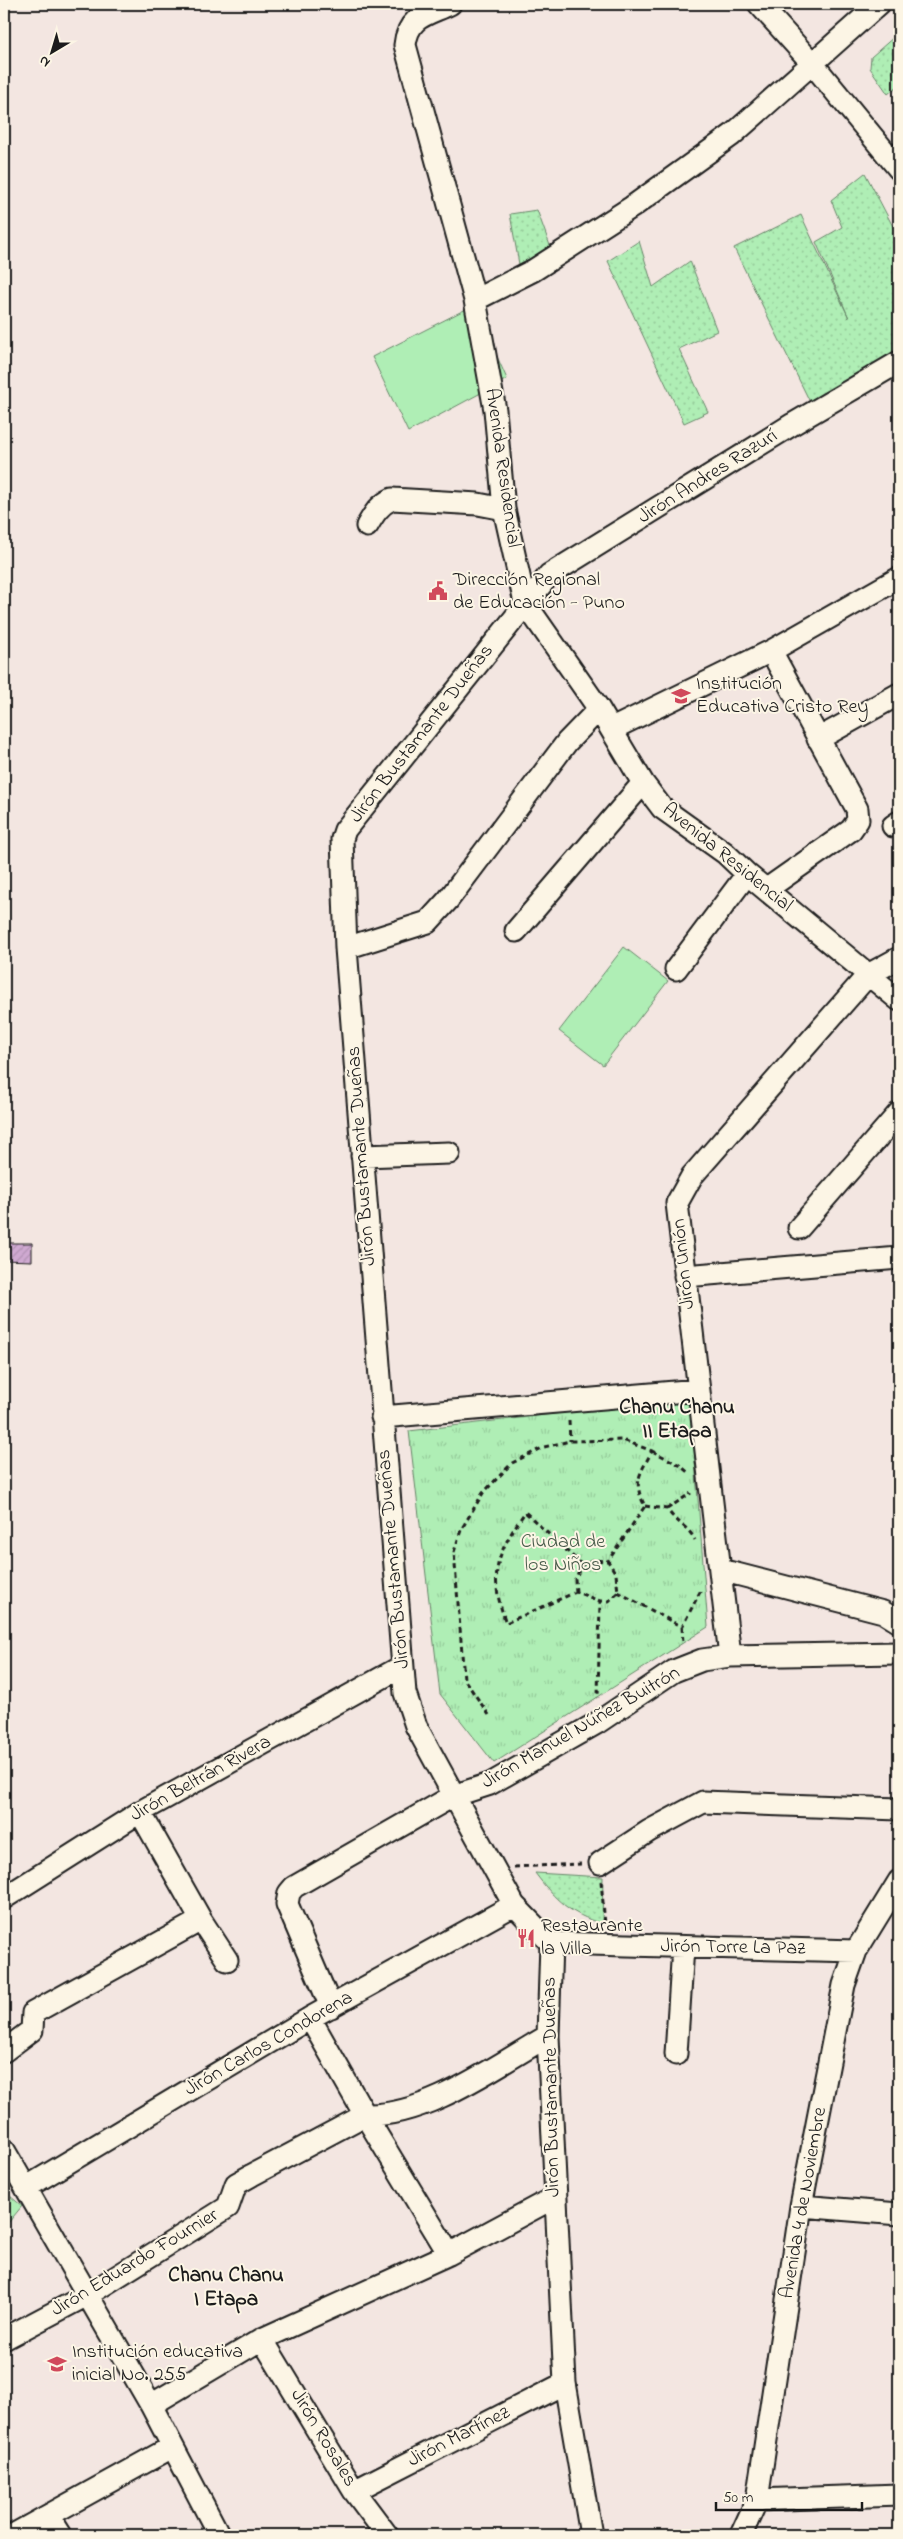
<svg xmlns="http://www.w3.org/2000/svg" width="903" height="2539" font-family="'Indie Flower',sans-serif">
<defs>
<pattern id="grass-dots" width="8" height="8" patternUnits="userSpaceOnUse" patternTransform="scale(1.25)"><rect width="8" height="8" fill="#afeeb5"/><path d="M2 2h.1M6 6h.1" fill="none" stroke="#96cc9b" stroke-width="1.8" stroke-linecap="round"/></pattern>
<pattern id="park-tufts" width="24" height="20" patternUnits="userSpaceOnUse" patternTransform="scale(1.25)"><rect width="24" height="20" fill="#afeeb5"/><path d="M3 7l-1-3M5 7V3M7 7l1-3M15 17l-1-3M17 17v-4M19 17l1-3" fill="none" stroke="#96cc9b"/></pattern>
<pattern id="building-hatch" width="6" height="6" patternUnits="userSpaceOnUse" patternTransform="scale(1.25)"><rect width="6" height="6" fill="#cfa9d1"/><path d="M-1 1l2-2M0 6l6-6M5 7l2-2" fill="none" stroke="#b191b3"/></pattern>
</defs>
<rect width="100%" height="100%" fill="#f3e6e1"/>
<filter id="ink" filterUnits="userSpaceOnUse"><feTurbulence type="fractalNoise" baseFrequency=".02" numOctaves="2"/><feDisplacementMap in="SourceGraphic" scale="10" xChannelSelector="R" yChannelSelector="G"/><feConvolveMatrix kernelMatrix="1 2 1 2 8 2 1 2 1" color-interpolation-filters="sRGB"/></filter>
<g filter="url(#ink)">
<path fill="url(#grass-dots)" stroke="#668568" d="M895,36L899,43V85L888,94L870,68L871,57Z
M865,173L899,238V356L812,406L734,248L801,215L849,318L816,242L842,227L831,200Z
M537,210L556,262L522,281L510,214Z
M639,241L653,287L690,261L717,331L679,349L708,412L684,423L608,261Z
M535,1873L603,1877L602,1924C569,1913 556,1901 535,1873Z"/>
<path fill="url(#park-tufts)" stroke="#668568" d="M690,1398L708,1627L494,1763L440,1694L409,1431Z"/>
<path fill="#afeeb5" stroke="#668568" d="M474,305L507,379L408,432L372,357Z
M624,947L668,981L603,1065L559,1031Z
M4,2191L22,2206L4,2228Z"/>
<path fill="url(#building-hatch)" stroke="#1c1c1c" d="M4,1243H32V1261L4,1260Z"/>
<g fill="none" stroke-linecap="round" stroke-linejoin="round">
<g stroke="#1c1c1c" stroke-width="25">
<path id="minor" d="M450,4C427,15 408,16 405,45L475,300L495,410L504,509L525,603L599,709L643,783L662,808L725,853L747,874L899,1000
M759,4L812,63L899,169
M475,300L534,270L632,207L732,135L879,4
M367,526C374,514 379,505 392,499L478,504L504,509
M612,729L771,651L899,578
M818,739L899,694
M893,826L899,822
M767,889L851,830L858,820L857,809L771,651
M516,931L643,783
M346,948L428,922L448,900L567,742L599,709
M676,969L747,874
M362,1156L449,1153
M799,1228L899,1113
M685,1276L899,1258
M382,1417L698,1390
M721,1570L883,1612L899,1622
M730,1656L677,1203L692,1176L868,975L899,958
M140,1812L201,1920L227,1960
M600,1863L649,1831L703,1802L899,1809
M4,1898L140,1812L401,1667
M551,1943L856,1951
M331,2007L287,1904L289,1893L294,1887L453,1796L490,1784L597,1723L674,1671L702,1660L730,1656L899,1653
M310,2018L365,2115L449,2254
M4,2051L32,2030L33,2013L201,1920
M676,2054L683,1947
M4,2150L151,2405L219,2535
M27,2187L310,2018L514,1905
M801,2206L899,2214
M4,2339L89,2294L228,2207L236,2184L252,2175L365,2115C427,2117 495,2066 548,2036
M262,2339L354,2491L387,2535
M151,2405L262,2339L449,2254L555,2197
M354,2491L565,2383
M757,2500L899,2495
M49,2516L61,2535
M13,2535L172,2447
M591,2535L565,2383L548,2036L551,1943L514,1905L416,1726L405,1693L346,948L342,839L345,830L549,575L793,424L899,362
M741,2535L757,2500L801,2206L844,1985L856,1951L899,1881"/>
</g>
<path stroke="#1c1c1c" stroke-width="3" stroke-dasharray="5 4" stroke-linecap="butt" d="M569,1421L570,1441
M652,1451L678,1464L689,1473
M645,1506L667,1509C675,1522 688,1526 695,1540
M667,1509L691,1493
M582,1565L525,1512C496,1555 488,1573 506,1623L576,1592L600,1601L598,1698
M576,1592L575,1579L582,1565L592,1560L608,1561L616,1574L618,1592L609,1601H600
M618,1592L682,1627L702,1588
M682,1627L683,1643
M489,1715L464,1679L454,1552L461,1530L483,1493L512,1463L544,1447L570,1441L623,1440L652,1451C640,1474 632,1482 645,1506L608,1561
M514,1867L581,1864
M601,1881L605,1924"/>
<use href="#minor" stroke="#fcf5e5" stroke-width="21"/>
</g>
</g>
<defs>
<g id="civic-bare" transform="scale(1.5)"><path d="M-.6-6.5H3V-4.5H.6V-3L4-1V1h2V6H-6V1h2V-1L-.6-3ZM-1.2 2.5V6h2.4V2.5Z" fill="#d1495b" stroke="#fcf5e5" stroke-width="2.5" paint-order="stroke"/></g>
<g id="school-bare" transform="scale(1.5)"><path d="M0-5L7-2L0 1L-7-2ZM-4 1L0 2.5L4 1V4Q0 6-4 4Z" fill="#d1495b" stroke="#fcf5e5" stroke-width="2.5" paint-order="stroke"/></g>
<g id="restaurant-bare" transform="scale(1.5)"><path d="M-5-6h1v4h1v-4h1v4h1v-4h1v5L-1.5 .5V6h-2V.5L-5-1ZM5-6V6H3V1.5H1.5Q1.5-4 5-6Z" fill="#d1495b" stroke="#fcf5e5" stroke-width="2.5" paint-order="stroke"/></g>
</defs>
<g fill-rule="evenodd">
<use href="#civic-bare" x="438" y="591"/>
<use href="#school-bare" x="681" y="696"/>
<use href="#restaurant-bare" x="526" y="1938"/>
<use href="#school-bare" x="57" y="2364"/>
</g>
<g text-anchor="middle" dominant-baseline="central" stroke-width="4" stroke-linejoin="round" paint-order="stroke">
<g font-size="20" fill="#1c1c1c" stroke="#fcf5e5">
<text transform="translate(502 468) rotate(82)">Avenida Residencial</text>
<text transform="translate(708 477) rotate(-32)">Jirón Andres Razurí</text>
<text transform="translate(422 734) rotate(-52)">Jirón Bustamante Dueñas</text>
<text transform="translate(727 858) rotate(39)">Avenida Residencial</text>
<text transform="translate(362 1156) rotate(-94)">Jirón Bustamante Dueñas</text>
<text transform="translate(684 1264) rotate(-96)">Jirón Unión</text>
<text transform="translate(394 1559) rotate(-95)">Jirón Bustamante Dueñas</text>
<text transform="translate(581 1728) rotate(-30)">Jirón Manuel Núñez Buitrón</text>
<text transform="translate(201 1779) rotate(-29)">Jirón Beltrán Rivera</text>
<text transform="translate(733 1948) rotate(1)">Jirón Torre La Paz</text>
<text transform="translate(269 2044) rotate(-30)">Jirón Carlos Condorena</text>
<text transform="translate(552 2087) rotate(-91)">Jirón Bustamante Dueñas</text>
<text transform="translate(804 2203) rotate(-80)">Avenida 4 de Noviembre</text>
<text transform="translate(135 2263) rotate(-31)">Jirón Eduardo Fournier</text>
<text transform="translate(459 2437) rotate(-27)">Jirón Martínez</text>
<text transform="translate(323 2438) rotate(59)">Jirón Rosales</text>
</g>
<g font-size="20" fill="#1c1c1c" stroke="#fcf5e5" text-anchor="start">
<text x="453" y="580">Dirección Regional<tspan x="453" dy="23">de Educación - Puno</tspan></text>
<text x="696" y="684">Institución<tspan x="696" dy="23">Educativa Cristo Rey</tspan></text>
<text x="541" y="1926">Restaurante<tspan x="541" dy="23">la Villa</tspan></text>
<text x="72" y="2352">Institución educativa<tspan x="72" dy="23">inicial No. 255</tspan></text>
</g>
<g font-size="20" fill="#485b4a" stroke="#fcf5e5">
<text x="563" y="1542">Ciudad de<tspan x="563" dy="23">los Niños</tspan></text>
</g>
<g font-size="21" font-weight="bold" fill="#1c1c1c" stroke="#fcf5e5">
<text x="677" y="1408">Chanu Chanu<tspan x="677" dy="24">II Etapa</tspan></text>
<text x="226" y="2276">Chanu Chanu<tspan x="226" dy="24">I Etapa</tspan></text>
</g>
</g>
<rect width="903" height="2539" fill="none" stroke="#fcf5e5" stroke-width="20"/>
<rect x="10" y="10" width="883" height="2519" fill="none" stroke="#1c1c1c" stroke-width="2" filter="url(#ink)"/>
<g transform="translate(52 52) rotate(218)" stroke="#fcf5e5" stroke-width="4" paint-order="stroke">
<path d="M0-4L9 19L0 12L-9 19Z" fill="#1c1c1c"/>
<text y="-8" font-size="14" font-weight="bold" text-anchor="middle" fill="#1c1c1c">N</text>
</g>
<path d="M716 2502v8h146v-8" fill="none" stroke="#1c1c1c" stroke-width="2.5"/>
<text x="723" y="2502" font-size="15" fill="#1c1c1c" stroke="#fcf5e5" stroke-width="4" paint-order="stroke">50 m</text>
</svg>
